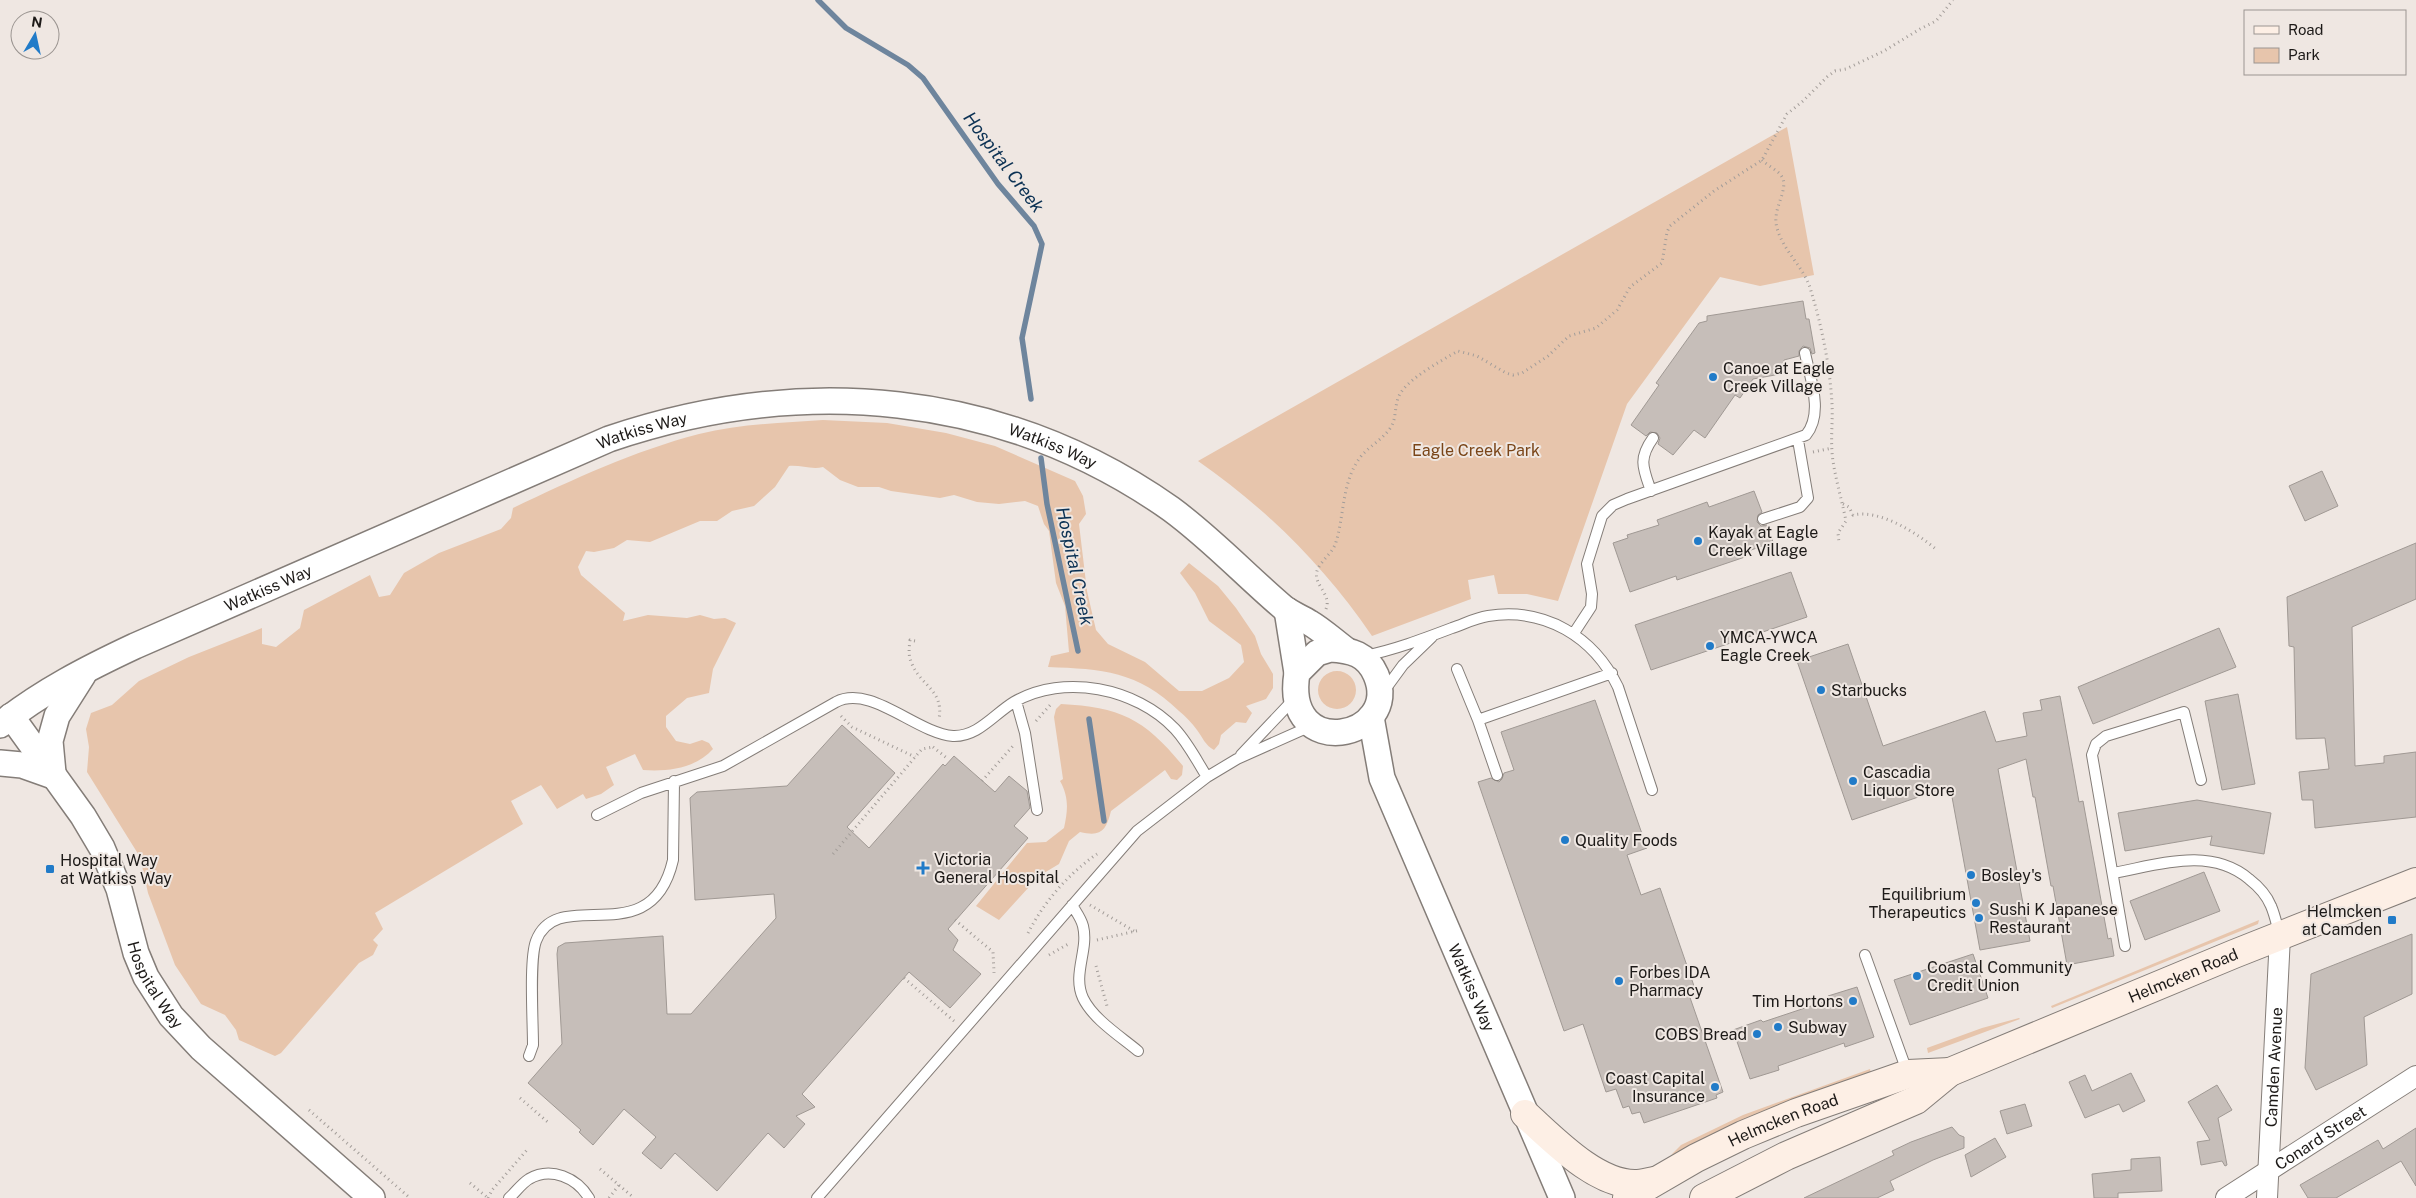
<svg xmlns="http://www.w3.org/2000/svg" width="2416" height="1198" font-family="'Public Sans',sans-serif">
<rect width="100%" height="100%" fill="#efe7e2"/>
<path fill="#e7c5ac" d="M1787,127L1814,275L1760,286L1720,277L1627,404L1558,601L1527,594H1498L1494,575L1468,580L1471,599L1372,636C1325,567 1267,509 1198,461Z
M823,420L887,423L946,433L995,446L1075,481L1083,496L1086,514L1079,524L1087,591L1096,630L1108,644L1145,662L1179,691H1202L1229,678L1244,662L1241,645L1209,621L1195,593L1180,573L1189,563L1218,586L1236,608L1255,636L1261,654L1273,674V688L1266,699L1246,706L1252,713L1246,723L1236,722L1221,735L1219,744L1214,750C1205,745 1203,738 1197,730C1192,723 1185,716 1179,711C1138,671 1102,669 1048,667L1051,656L1069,652L1065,606L1056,583L1049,531L1044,524L1038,506L1025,501L999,504L977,502L954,495L940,498L891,491L879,487H858L840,480L823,467C812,470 801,465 789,466L775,487L754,506L732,511L717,521H700L650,542L627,540L614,548L594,552L586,551L578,567L581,575L625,613L623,621L648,615L687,618L700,615L714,619L725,618L736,623L713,669L709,693L687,698L666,716V727L676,741L690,744L702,740L709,743L713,749C696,768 668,772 643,770L635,754L606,767L614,785L601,794L586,799L583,794L557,809L541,785L511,801L523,824L375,913L383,929L373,940L378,945L373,955L359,963L281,1053L275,1056L239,1040L236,1030L225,1015L201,1004L175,965L148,893L140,857L87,772L89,747L86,729L91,713L112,705L139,681L189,657L262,628V644L276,647L300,628L304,610L370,575L379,597L390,595L404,573L439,553L501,529L511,518L513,508C574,479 634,451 699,434C739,424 782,423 823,420Z
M1318 690a19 19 0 1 1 38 0a19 19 0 1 1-38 0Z
M1061,704C1120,707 1145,719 1183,766L1182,775L1177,780L1171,779L1165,770L1111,811C1106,831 1101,837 1080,832L1069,841L1059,864L1039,876L999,920L976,906L1027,843L1046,842L1064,828C1068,810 1069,797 1060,781L1063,779L1054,717L1056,709Z
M2259,920L2258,924L2052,1008L2051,1006Z
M2019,1018L2020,1019L1928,1053L1927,1048L1982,1028Z
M1870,1069L1871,1073L1764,1112L1671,1155L1681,1145L1743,1115Z"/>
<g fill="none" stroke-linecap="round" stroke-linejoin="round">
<path stroke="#6e859d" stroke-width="5.5" d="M818,0L846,28L908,65L923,78L998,184L1034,226L1042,244L1022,338L1031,399
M1041,458L1047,504L1078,651
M1089,719L1104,821"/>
</g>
<path fill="#c6beb9" stroke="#a09994" d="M1803,301L1806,319H1809L1815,353L1812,354L1810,348L1803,346L1799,351V356L1784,360L1786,373L1753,379L1740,398L1735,395L1705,438L1694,430L1673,455L1658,444L1660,438L1657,433L1650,432L1646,436L1631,425L1659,385L1656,383L1699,323L1707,321V316Z
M2322,471L2338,506L2305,521L2289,486Z
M1754,491L1762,512L1758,515L1757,522L1761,526L1767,525L1773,542L1743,553L1745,557L1677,580L1676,576L1630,592L1613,543L1628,538L1627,535L1659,525L1657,520L1707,502L1709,507Z
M2416,543V599L2352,627L2355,766L2384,763V756L2416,752V817L2315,828L2313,800H2302L2299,772L2329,769L2325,738L2296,739L2294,647L2289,646L2287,597Z
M1791,572L1807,617L1651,670L1635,625Z
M2219,628L2236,667L2093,724L2078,687Z
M1848,644L1883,746L1985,711L1996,742L2027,736L2023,713L2042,710L2040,700L2060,696L2079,802L2083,801L2108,939L2111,938L2114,956L2067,965L2053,886H2051L2035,797H2033L2026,759L1998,769L2030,941L1980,950L1950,786L1852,820L1797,661Z
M2238,694L2255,784L2222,790L2205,701Z
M1595,700L1647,848L1627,855L1641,895L1660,888L1694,986L1687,989L1723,1092L1716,1095L1717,1098L1644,1123L1640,1112L1632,1114L1629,1106L1623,1108L1616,1089L1606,1092L1583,1024L1564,1031L1478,782L1491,778L1499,782L1502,779L1504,773L1514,770L1501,732Z
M842,725L895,773L847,827L869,848L943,764L945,766L954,756L995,792L1009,776L1027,791L1030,808L1014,826L1028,838L948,929L958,940L953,950L981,974L950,1008L909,972L802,1094L815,1107L796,1116L805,1124L784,1148L768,1133L717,1191L675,1153L661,1169L642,1153L656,1137L624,1109L593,1145L579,1132L581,1130L528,1083L562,1044L557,954L558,947L565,943L663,936L667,1014H691L776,918L774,894L695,900L690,798L697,792L787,786Z
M2197,800L2271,813L2264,854L2210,845L2212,836L2125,851L2118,813Z
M2204,872L2220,911L2145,940L2130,901Z
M2412,934V994L2364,1017L2367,1065L2316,1090L2305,1068L2311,974Z
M1973,954L1988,998L1910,1025L1894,980Z
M1857,987L1874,1037L1845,1047L1844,1043L1778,1066L1779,1070L1750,1079L1733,1030L1761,1020L1763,1022L1829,1000L1828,996Z
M2131,1073L2145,1101L2123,1112L2119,1104L2085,1118L2069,1082L2085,1075L2092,1091Z
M2217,1085L2232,1110L2218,1118L2227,1165L2225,1166L2222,1161L2201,1165L2197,1142L2210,1140L2188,1102Z
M2025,1104L2032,1126L2007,1134L2000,1111Z
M1952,1127L1959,1135L1964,1137V1148L1933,1160L1890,1181L1894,1190L1877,1198H1804L1894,1155L1892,1151L1911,1142Z
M2416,1128V1186L2401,1161L2336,1198H2308L2300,1185L2378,1140L2383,1149Z
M1995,1138L2006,1157L1971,1177L1965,1155Z
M2160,1157L2162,1191L2118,1193V1198H2094L2092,1174L2131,1170V1159Z"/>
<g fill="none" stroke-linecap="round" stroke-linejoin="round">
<g stroke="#847d78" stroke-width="12">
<path id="service" d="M1651,491C1643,468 1638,459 1653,438
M1763,519L1800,507L1808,498L1798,440
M1574,633L1591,607L1592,594L1587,564L1602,516L1613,505L1627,499L1806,435C1824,413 1810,378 1805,353
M1364,656C1394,650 1423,639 1452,628C1464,624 1475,618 1488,616C1545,607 1594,637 1618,687L1652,790
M1457,669L1478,720
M1384,691L1403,665L1432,637
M1016,701L1025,733L1037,810
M1241,755L1295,698
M1497,775L1478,720L1612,673
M597,815L641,793L723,766L836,702C871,684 916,733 953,736C978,737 994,714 1014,702C1064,673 1136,688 1175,729C1188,743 1197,761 1207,777
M2113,873C2158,865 2210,846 2249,879C2258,886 2267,896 2271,906C2275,915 2277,926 2280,936
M1072,905C1076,912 1081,918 1083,926C1089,950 1072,974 1083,998C1093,1019 1120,1036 1138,1051
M2125,946L2092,755L2096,744L2106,736L2184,712L2201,780
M1865,955L1908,1074
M529,1056L533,1045C533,1021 529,960 536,941C558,883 651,956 673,860L674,781
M509,1198C516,1192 521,1184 529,1179C551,1166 577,1178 589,1198
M817,1198L1137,831L1207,777L1237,759L1311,726"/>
</g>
<g stroke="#847d78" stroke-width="22">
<g id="minor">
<path id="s1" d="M2226,1198L2416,1076"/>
<path id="s2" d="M2267,1198L2280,936"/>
</g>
</g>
<g stroke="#847d78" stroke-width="28">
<g id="tertiary">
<path d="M1287,610L1297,673"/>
<path d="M1330,649C1351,650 1367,654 1376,675C1403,739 1282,764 1297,673L1317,653Z"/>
<path id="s3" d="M11,716L83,816L102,848L119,889L136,953L146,977L171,1016L201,1048L372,1198"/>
<path id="s4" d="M1371,717L1382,778L1562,1198"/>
<path id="s5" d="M0,725C41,692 88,668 135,646L609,439C801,374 1002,390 1171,509C1212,539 1246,576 1285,609C1292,614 1302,618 1310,623C1322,630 1334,641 1346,650"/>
<path d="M0,763L22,765L53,776"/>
<path d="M53,773L50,741L57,716L83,675"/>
</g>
</g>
<g stroke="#847d78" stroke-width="30">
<g id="secondary">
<path d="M1525,1114C1553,1139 1595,1184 1635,1184C1641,1184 1648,1182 1654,1181"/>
<path id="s6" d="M1627,1198L1696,1158L1743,1135L1796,1113L1908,1074L1950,1072"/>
<path id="s7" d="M1704,1198L1786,1156L1916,1100L1950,1072L2234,954L2416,882"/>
</g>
</g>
<path stroke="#a39d99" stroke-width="3" stroke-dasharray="1 4" stroke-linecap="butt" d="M1762,160C1767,165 1775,169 1780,174C1792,188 1771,207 1777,228C1783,251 1805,268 1811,291C1822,327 1830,367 1832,404C1833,423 1830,442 1833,461C1836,481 1842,501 1846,521L1838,533L1839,543
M1813,452L1832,448
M1843,504L1849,507L1853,515C1880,509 1917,533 1937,550
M1326,609C1332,594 1313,585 1317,571C1321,560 1333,553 1336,542C1344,516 1342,486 1357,462C1366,447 1382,441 1391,427C1397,417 1394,404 1400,394C1409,378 1441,361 1458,351L1477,356L1506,373L1513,375L1522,373L1548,356L1569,336L1596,328L1617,310L1630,287L1662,263L1667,232L1670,226L1714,191L1762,160L1787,114L1803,101L1827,77L1835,71L1846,69L1884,51L1920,29L1936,21L1953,0
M915,641L910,640C909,649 908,656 912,664C921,686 944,690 939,719
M841,716L852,727L915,757
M1036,721L1052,703
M933,747L948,759
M982,781L1013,746
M833,854L922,749L933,747
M1090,905L1134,931
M955,920L993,952L994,973
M1028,933C1044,902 1068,874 1097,854
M1097,940L1140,930
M1049,955L1070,943
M1096,966L1107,1006
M904,978L954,1021
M520,1098L550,1124
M309,1110L410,1198
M600,1169L634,1198
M470,1183L488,1198
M488,1198L492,1190L527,1150
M609,1198L619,1185"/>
<use href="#service" stroke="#fff" stroke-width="10"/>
<use href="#minor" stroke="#fff" stroke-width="20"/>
<use href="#tertiary" stroke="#fff" stroke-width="25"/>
<use href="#secondary" stroke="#fdefe5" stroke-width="28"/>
</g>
<g fill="#217bc8" stroke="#efe7e2" stroke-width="2">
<circle cx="1713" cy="377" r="5"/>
<circle cx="1698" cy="541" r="5"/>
<circle cx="1710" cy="646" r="5"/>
<circle cx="1821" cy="690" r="5"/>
<circle cx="1853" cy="781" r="5"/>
<circle cx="1565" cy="840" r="5"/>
<path d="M920.5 860.5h5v5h5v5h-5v5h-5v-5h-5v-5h5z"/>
<rect x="45" y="864" width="10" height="10" rx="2.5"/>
<circle cx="1971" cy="875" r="5"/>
<circle cx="1976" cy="903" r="5"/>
<circle cx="1979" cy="918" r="5"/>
<rect x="2387" y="915" width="10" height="10" rx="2.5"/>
<circle cx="1917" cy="976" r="5"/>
<circle cx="1619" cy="981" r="5"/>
<circle cx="1853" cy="1001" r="5"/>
<circle cx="1778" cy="1027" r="5"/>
<circle cx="1757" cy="1034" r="5"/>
<circle cx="1715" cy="1087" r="5"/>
</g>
<g text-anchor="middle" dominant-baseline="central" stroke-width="4" stroke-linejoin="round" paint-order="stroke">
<g font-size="16" fill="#1d1a18" stroke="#efe7e2" text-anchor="start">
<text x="1723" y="368">Canoe at Eagle<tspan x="1723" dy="18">Creek Village</tspan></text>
<text x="1708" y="532">Kayak at Eagle<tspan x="1708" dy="18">Creek Village</tspan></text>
<text x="1720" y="637">YMCA-YWCA<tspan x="1720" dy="18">Eagle Creek</tspan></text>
<text x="1831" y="690">Starbucks</text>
<text x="1863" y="772">Cascadia<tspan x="1863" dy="18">Liquor Store</tspan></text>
<text x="1575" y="840">Quality Foods</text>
<text x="934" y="859">Victoria<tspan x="934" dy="18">General Hospital</tspan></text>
<text x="60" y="860">Hospital Way<tspan x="60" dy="18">at Watkiss Way</tspan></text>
<text x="1981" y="875">Bosley's</text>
<text x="1966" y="894" text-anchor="end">Equilibrium<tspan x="1966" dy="18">Therapeutics</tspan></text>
<text x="1989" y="909">Sushi K Japanese<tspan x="1989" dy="18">Restaurant</tspan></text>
<text x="2382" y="911" text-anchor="end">Helmcken<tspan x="2382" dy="18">at Camden</tspan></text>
<text x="1927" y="967">Coastal Community<tspan x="1927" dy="18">Credit Union</tspan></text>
<text x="1629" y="972">Forbes IDA<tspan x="1629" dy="18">Pharmacy</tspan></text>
<text x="1843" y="1001" text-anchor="end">Tim Hortons</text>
<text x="1788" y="1027">Subway</text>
<text x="1747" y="1034" text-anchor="end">COBS Bread</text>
<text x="1705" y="1078" text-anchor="end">Coast Capital<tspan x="1705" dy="18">Insurance</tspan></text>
</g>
<g font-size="16" fill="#1d1a18" stroke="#efe7e2">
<text stroke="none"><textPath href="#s5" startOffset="708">Watkiss Way</textPath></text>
<text stroke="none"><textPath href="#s5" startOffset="1128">Watkiss Way</textPath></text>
<text stroke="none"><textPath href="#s5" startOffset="302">Watkiss Way</textPath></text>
<text stroke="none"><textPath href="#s7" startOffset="530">Helmcken Road</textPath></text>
<text stroke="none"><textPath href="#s3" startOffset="308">Hospital Way</textPath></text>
<text stroke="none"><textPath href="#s4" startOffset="290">Watkiss Way</textPath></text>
<text stroke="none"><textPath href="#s2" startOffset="131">Camden Avenue</textPath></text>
<text stroke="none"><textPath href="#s6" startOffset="175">Helmcken Road</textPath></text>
<text stroke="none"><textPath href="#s1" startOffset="112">Conard Street</textPath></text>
</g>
<g font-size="16" fill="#7a4518" stroke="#efe7e2">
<text x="1476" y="450">Eagle Creek Park</text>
</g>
<g font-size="18" font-style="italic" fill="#0c3254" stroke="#efe7e2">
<text transform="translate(1004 162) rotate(53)">Hospital Creek</text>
<text transform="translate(1075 566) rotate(78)">Hospital Creek</text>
</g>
</g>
<rect x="2244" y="10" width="162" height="65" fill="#efe7e2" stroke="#9b9591"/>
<rect x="2254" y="26" width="25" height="8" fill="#fdefe5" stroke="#9b9591"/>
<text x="2288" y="35" font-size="15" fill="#1d1a18">Road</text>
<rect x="2254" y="48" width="25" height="15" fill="#e7c5ac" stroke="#9b9591"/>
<text x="2288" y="60" font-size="15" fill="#1d1a18">Park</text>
<g transform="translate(35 35) rotate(9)"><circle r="24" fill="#efe7e2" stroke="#9b9591"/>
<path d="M0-4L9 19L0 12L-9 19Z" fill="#217bc8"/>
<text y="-8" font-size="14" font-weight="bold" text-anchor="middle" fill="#1d1a18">N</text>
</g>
</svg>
